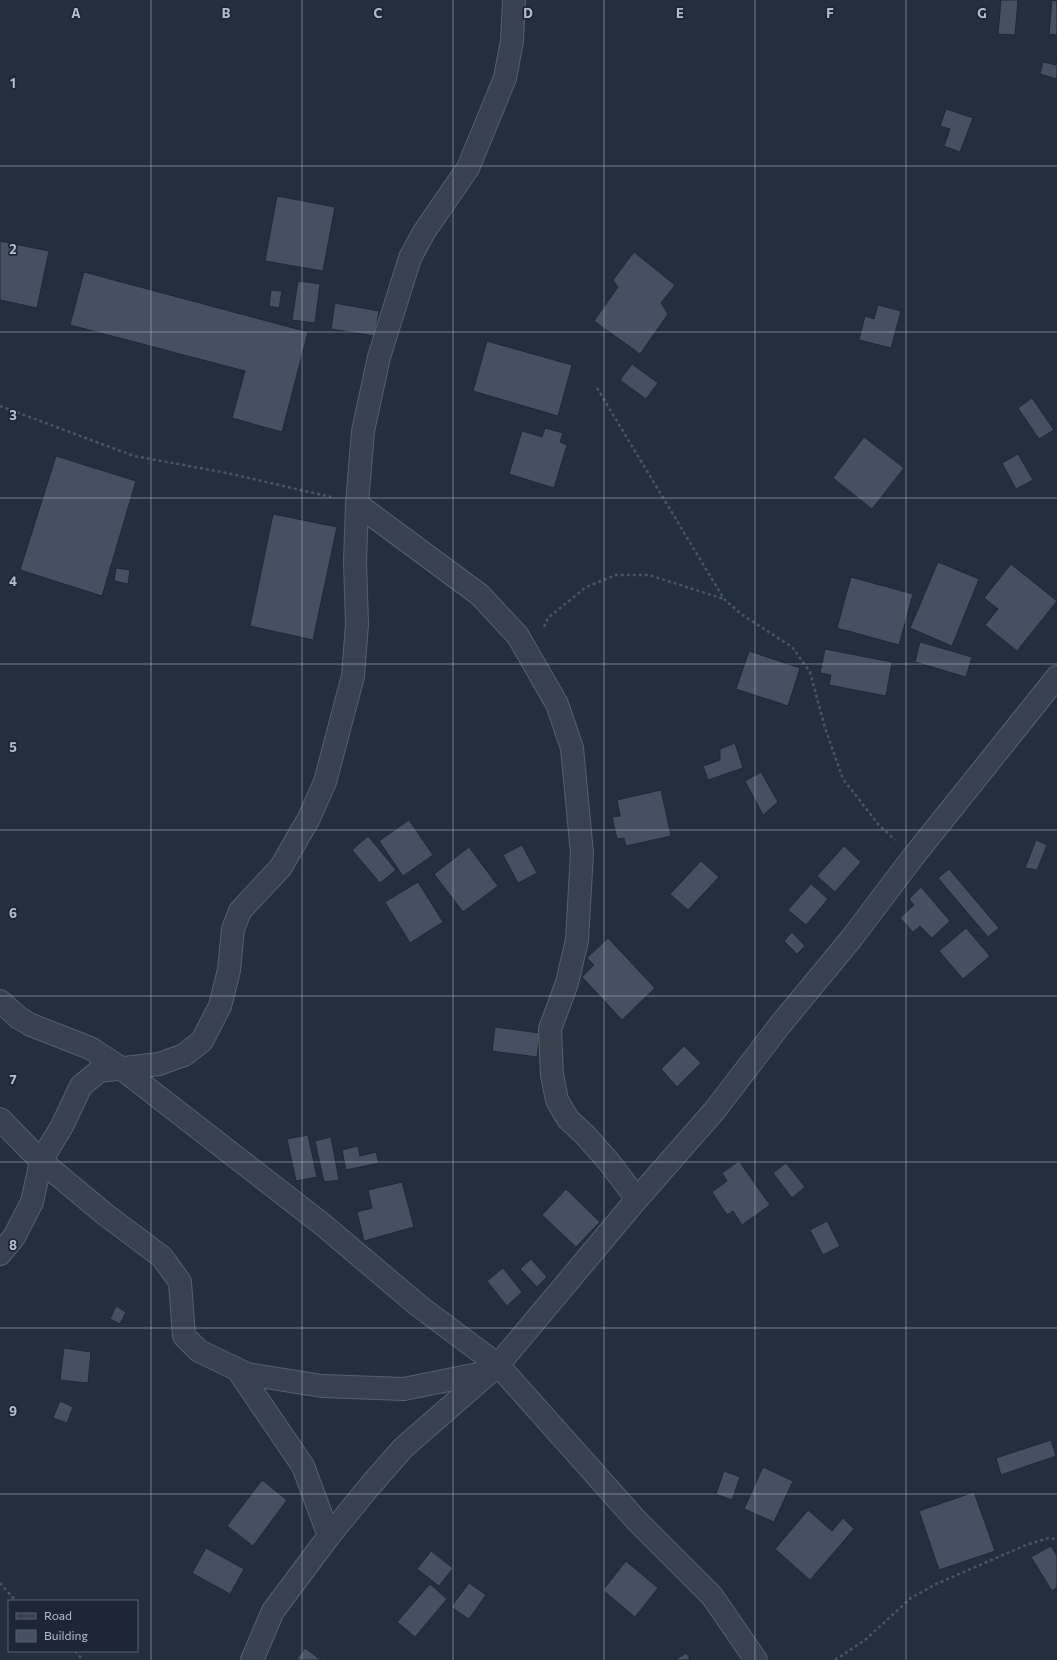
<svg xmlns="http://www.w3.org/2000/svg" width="1057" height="1660" font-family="Commissioner,sans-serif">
<rect width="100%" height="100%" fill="#242f3e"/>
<path fill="#455162" stroke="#1f2835" d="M1001,0H1018L1015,35L998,34Z
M1052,0L1057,1V35L1049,34Z
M1057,61V79L1040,74L1043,62L1056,65Z
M946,109L973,118L960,152L944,146L950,129L940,126Z
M277,196L335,207L323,271L265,261Z
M0,241L49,251L37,308L0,300Z
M634,252L675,285L661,303L668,314L640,354L594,321L618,287L613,280Z
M84,272L308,332L282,432L232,418L245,371L70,325Z
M298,281L320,284L315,323L292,320Z
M271,290L282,291L279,308L269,306Z
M335,303L379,311L375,336L331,329Z
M878,305L901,311L891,348L859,340L865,316L874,319Z
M487,341L572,365L558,416L473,391Z
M632,364L658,383L646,399L620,380Z
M1032,398L1054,430L1039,439L1018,408Z
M545,428L563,433L560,442L567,445L554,488L509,474L522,431L542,437Z
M864,437L904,468L872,509L833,478Z
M1018,454L1033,480L1016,489L1002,463Z
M56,456L136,481L102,596L20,570Z
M273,514L337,527L313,640L250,626Z
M938,562L979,579L952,646L910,628Z
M1011,564L1057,601L1017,651L985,625L998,609L984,598Z
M116,568L130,570L128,584L114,581Z
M851,577L913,594L899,645L837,628Z
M920,642L972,657L966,677L915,662Z
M825,649L892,662L886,696L829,685L831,675L820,673Z
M749,651L800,668L788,706L736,689Z
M735,743L743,768L708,780L703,766L720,760V749Z
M761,772L778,802L763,815L745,781Z
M661,790L671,836L626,846L624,838L617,839L612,817L620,816L617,800Z
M409,820L433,855L403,876L379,841Z
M368,836L396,870L380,883L352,850Z
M1036,840L1047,845L1037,870L1025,868Z
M522,845L537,873L518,883L503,855Z
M844,846L861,862L835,892L817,876Z
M469,847L498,886L463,912L434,874Z
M701,861L719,877L688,910L670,894Z
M949,869L999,928L988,937L938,878Z
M418,882L443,922L410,943L385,902Z
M811,884L828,899L806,925L788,910Z
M921,887L950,921L932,938L920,926L913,932L900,918L914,905L909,899Z
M966,928L990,956L963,979L939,951Z
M792,932L805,946L797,954L784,941Z
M608,938L655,988L622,1020L582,977L594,965L587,958Z
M495,1027L540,1033L537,1057L492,1051Z
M684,1046L701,1063L677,1087L661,1069Z
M308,1135L317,1177L296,1181L287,1139Z
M331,1137L339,1180L324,1182L315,1141Z
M358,1146L360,1156L376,1152L379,1163L346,1170L342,1150Z
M739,1161L770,1205L742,1225L733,1211L727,1215L712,1192L727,1181L722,1173Z
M786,1163L805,1187L792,1198L773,1173Z
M402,1182L414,1227L364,1241L357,1212L372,1208L368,1190Z
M566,1189L600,1222L576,1247L542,1215Z
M827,1221L840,1246L823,1255L810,1230Z
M531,1259L547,1277L537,1287L520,1269Z
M503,1268L522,1292L507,1306L487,1281Z
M116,1306L126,1312L120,1324L110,1319Z
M64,1348L91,1352L88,1383L60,1380Z
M60,1401L73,1407L67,1423L53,1418Z
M1051,1440L1056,1456L1001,1475L996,1458Z
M763,1467L793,1481L774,1522L744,1509Z
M724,1471L740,1477L732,1500L716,1494Z
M262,1480L287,1500L253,1546L227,1526Z
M974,1492L995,1551L939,1570L919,1511Z
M808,1510L832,1531L843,1518L854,1529L810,1580L775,1549Z
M1051,1546L1057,1556V1587L1052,1591L1031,1557Z
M206,1548L244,1569L230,1594L192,1573Z
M431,1551L453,1568L439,1586L417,1569Z
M626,1561L658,1588L635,1617L603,1590Z
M469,1583L486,1595L469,1619L451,1607Z
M430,1584L447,1599L415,1637L397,1622Z
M305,1648L321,1660H296Z
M687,1653L690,1660H674Z"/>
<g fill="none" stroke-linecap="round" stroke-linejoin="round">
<g stroke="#565f6c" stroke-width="24">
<path id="minor" d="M357,504L480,595L518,636L557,704L572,748L582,853L577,940L567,983L550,1029L552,1075L557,1100L568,1119L585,1135L609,1162L637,1199
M0,1001L19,1018L31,1025L90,1048L121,1068L322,1224L419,1306L498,1365L637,1521L712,1596L756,1660
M0,1119L41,1161L106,1215L162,1257L180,1282L184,1336L199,1351L247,1374L322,1386L404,1389L488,1372
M0,1254L14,1237L32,1202L41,1161L62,1126L81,1086L99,1071L159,1064L184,1055L202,1041L220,1006L229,970L233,929L240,911L281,867L309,818L325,782L353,676L357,624L355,562L357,504L363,431L379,357L410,258L424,232L468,168L505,78L512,41L514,0
M237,1369L303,1466L329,1536
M252,1660L273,1611L329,1536L369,1487L403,1448L498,1365L637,1199L715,1110L780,1025L851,939L913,857L1057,677"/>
</g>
<path stroke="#44595c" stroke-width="2.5" stroke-dasharray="3 3" stroke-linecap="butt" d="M597,388L724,599L741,614L792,647L810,672L825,728L843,779L878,824L895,840
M0,406L134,456L227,473L331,497
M544,627L548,618L586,587L616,575H649L724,599
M0,1583L16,1601
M75,1651L83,1660
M835,1660L865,1640L911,1598L936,1584L1026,1545L1048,1538L1057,1539"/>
<use href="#minor" stroke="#38414e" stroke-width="22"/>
</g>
<path fill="none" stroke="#b4bcc9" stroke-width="1" stroke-opacity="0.55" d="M151,0V1660M302,0V1660M453,0V1660M604,0V1660M755,0V1660M906,0V1660M0,166H1057M0,332H1057M0,498H1057M0,664H1057M0,830H1057M0,996H1057M0,1162H1057M0,1328H1057M0,1494H1057"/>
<g font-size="13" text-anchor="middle" font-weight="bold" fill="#b4bcc9" stroke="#1d2633" stroke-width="3.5" stroke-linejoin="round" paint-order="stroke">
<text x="76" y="18">A</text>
<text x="226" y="18">B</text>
<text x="378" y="18">C</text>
<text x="528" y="18">D</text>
<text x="680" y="18">E</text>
<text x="830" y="18">F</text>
<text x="982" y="18">G</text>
<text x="13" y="88">1</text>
<text x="13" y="254">2</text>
<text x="13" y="420">3</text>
<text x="13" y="586">4</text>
<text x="13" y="752">5</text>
<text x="13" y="918">6</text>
<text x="13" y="1084">7</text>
<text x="13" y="1250">8</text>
<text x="13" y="1416">9</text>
</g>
<rect x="8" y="1600" width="130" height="52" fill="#1d2633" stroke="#59626f"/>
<rect x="16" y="1613" width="20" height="6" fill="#38414e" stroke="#59626f"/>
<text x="44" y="1620" font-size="12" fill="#b4bcc9">Road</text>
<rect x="16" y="1630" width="20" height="12" fill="#455162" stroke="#59626f"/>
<text x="44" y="1640" font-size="12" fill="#b4bcc9">Building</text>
</svg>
